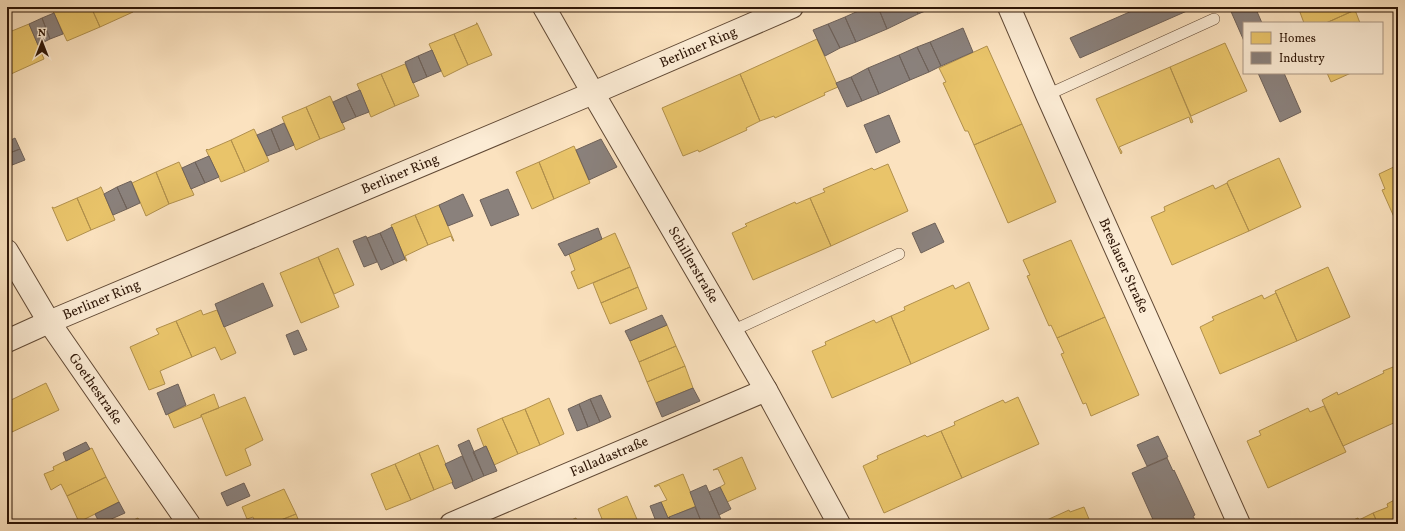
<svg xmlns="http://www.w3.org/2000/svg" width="1405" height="531" font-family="Vollkorn,serif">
<rect width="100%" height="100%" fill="#fbe2bf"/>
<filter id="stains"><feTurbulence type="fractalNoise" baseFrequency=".005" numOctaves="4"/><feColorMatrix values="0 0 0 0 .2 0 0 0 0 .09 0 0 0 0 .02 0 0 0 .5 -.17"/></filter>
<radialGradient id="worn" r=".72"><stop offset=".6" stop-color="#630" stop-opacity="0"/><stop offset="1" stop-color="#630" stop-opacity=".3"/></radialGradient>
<path fill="#e9c46a" stroke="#b1904c" d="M51,7H91L100,27L67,41Z
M91,7H131L133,12L100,27Z
M1298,7H1353L1355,10L1326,23H1304Z
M1355,10L1360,23H1326Z
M476,23H477L492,55L468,65L454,34L477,24Z
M29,24L44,59L11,74L7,65V33Z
M454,34L468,65L444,77L429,44Z
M817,39L838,87L824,93L825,95L775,118L774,116L760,121L740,74Z
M1225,43L1247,91L1191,116L1170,67Z
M987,46L1022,124L974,145L968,131H965L943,83L946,82L939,68Z
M405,64L419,96L395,106L381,74Z
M7,65L11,74L7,76Z
M1170,67L1193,122L1191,123L1189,117L1119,147L1122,152L1121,154L1096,99Z
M1327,73H1351L1331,82Z
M381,74L395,106L371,117L357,84Z
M740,74L760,121L746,128L747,130L699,152L698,150L683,156L662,108Z
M330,96L345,129L320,139L306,107Z
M306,107L320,139L296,150L282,117Z
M1022,124L1056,202L1008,223L974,145Z
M254,129L269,161L245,172L231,140Z
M231,140L245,172L221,182L206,150L207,149L208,150Z
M574,146L590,183L554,199L539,162Z
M1279,158L1301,207L1249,231L1227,183L1228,181Z
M179,162L194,195L169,204L156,172Z
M539,162L554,199L532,209L516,172Z
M888,164L908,211L831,246L810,198L825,192L823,189L872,168L874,170Z
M1398,165V226L1382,190L1385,189L1379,174Z
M156,172L169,204L146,216L132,183Z
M1227,183L1249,231L1172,265L1151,217L1165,211L1164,207L1213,185L1215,189Z
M100,187H101L115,220L91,230L77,198L100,188Z
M77,198L91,230L67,241L52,207L54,208Z
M810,198L831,246L753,280L732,233L747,226L745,224L795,202L796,204Z
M439,205L454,241H453L451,236L428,245L415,215Z
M415,215L428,245L405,256L407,261H406L391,225Z
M615,233L630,267L578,289L571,272L575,270L569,254Z
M1071,240L1105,317L1057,338L1051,325L1049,326L1027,276L1030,275L1023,260Z
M338,248L354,285L334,294L318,257Z
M318,257L339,307L301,323L280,273Z
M630,267L638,287L601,303L593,283Z
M1328,267L1350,317L1297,341L1275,291Z
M969,282L989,329L911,364L891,316L905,310L904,307L953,285L955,289Z
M638,287L647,309L610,324L601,303Z
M1276,293L1297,341L1220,374L1200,327L1214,320L1212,317L1262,295L1264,299Z
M201,310L203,315L217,310L236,353L221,360L215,347L192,357L176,321Z
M891,316L911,364L832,398L812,351L826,345L825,342L874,320L876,323Z
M1105,317L1139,395L1091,416L1086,403L1083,404L1061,354L1064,353L1057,338Z
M176,321L192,357L160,371L165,384L149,390L130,347L159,334L156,329Z
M667,325L676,346L639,362L630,341Z
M676,346L685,366L647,382L639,362Z
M1398,365V421L1343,446L1322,400L1337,392L1338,395L1384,373L1383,371Z
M685,366L693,388L656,403L647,382Z
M46,383L59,410L12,432L7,421V402Z
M214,394L219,408L201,415V417L174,428L168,414Z
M245,397L263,440L245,449L251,465L226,476L201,415Z
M1018,397L1039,444L962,478L941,431L955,425L954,422L1003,400L1005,403Z
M549,398L564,434L540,445L525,409Z
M1324,406L1346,452L1268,488L1247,441L1261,435L1259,431L1308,408L1310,412Z
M525,409L540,445L518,454L502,418Z
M502,418L518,454L494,465L486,446L484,447L477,429Z
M941,431L962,478L884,513L863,466L878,459L877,456L925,435L927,437Z
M438,445L453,482L434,490L419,453Z
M92,448L106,477L67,496L61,484L51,490L44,474L54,470L53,467Z
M419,453L434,490L411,500L395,464Z
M742,457L756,489L727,502L720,487L725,484L718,469L713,470Z
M395,464L411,500L386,510L371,474Z
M683,474L696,506L668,518L661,502L667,500L659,485L655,487L654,486Z
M106,477L119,502L79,522L67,496Z
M284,489L296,514L271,524H256L253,517L247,519L242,507Z
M627,496L639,524H604L598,509Z
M1398,498V524H1378L1373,513L1388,507L1387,504Z
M1084,507L1091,524H1038L1069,510L1070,512Z
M1373,513L1378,524H1344L1358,518L1359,520Z
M296,514L300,524H271Z
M138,518L141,524H125Z
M576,518L578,524H562Z"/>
<path fill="#8a817c" stroke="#6e6159" d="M867,7H878L887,29L856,42L845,17Z
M878,7H915L918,14L887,29Z
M915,7H935L918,14Z
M1141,7H1196L1080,58L1070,38Z
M1229,7H1255L1262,23H1244V41Z
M54,13L63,34L50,39L42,18Z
M845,17L856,42L840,48L828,24Z
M42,18L50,39L38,45L29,24Z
M828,24L840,48L825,56L813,30Z
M963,28L973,52L941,66L930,42Z
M930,42L941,66L929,72L917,47Z
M917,47L929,72L910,80L899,55Z
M432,50L441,71L427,77L418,56Z
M899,55L910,80L879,94L868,68Z
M418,56L427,77L413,83L405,62Z
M868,68L879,94L862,101L851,77Z
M1258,73H1284L1301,112L1280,122Z
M851,77L862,101L847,107L836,83Z
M360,90L369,112L356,117L346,96Z
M346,96L356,117L342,123L333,102Z
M889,115L900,142L876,153L864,125Z
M284,123L294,145L280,151L271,129Z
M271,129L280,151L267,156L257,135Z
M15,138L20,149L7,154V142Z
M601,139L617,167L589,180L576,150Z
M20,149L25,160L7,167V154Z
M209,156L219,177L205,183L195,162Z
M195,162L205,183L191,189L182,168Z
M131,181L140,203L127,209L117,187Z
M117,187L127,209L113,215L104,194Z
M508,189L519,215L491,226L480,200Z
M463,194L473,216L448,226L439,205Z
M935,223L944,242L921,253L912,233Z
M392,227L405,259L394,264L380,233Z
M598,228L602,239L565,256L558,244Z
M380,233L394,264L381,270L367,238Z
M366,236L377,262L364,267L353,241Z
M263,283L273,306L224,327L215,304Z
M662,315L667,325L630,341L625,331Z
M298,330L307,350L294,355L286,335Z
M178,384L186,405L166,415L157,393Z
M693,388L700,401L662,417L656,403Z
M7,392L11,400L7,402Z
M601,395L611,417L600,422L590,399Z
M590,399L600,422L588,427L579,404Z
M579,404L588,427L577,431L568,409Z
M1158,436L1168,457L1147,466L1137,445Z
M469,440L484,476L473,481L458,445Z
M86,442L90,449L66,461L63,453Z
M486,446L497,471L484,476L473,452Z
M462,456L473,481L455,489L452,483L453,482L445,464Z
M1167,458L1173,471L1174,470L1195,515L1193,516L1197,524H1155L1132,473Z
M244,483L250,496L227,506L221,493Z
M706,485L709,492L723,524H702L690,492Z
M720,487L731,509L719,515L709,492Z
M119,502L125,513L100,524L95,514Z
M661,502L668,518L669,517L672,524H657L650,506Z
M695,507L701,521L694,524H672L669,517Z"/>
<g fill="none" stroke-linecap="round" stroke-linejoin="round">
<g stroke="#614935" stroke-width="12">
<path id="lane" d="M1047,95L1214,19
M732,331L899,254"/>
</g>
<g stroke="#614935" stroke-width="24">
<g id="street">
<path id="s1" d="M544,7L593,93L766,390L839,524"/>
<path id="s2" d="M1009,7L1047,95L1239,524"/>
<path id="s3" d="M7,251L49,322L189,524"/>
<path id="s4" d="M7,341L49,322L593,93L792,7"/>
<path id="s5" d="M451,524L766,390"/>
</g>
</g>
<use href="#lane" stroke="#fcecd5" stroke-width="11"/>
<use href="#street" stroke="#fcecd5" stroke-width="22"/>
</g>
<g text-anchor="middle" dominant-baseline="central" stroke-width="4" stroke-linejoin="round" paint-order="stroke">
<g font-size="14" fill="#2e1607" stroke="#fcecd5">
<text stroke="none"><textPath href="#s4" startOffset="751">Berliner Ring</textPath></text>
<text stroke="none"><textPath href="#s4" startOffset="427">Berliner Ring</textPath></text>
<text stroke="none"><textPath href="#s1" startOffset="298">Schillerstraße</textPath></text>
<text stroke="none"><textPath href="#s2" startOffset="283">Breslauer Straße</textPath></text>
<text stroke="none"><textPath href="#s4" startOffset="103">Berliner Ring</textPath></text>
<text stroke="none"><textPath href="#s3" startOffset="164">Goethestraße</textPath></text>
<text stroke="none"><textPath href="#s5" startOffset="172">Falladastraße</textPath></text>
</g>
</g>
<rect width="1405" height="531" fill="none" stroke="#fbe2bf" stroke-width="24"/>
<rect x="8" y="8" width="1389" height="515" fill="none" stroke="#2e1607" stroke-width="2"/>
<rect x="12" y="12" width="1381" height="507" fill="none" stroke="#2e1607"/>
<rect x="1243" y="22" width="140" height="52" fill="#fcecd5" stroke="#aa9683"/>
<rect x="1251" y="32" width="20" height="12" fill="#e9c46a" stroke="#aa9683"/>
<text x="1279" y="42" font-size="12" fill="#2e1607">Homes</text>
<rect x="1251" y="52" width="20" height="12" fill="#8a817c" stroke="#aa9683"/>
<text x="1279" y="62" font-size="12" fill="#2e1607">Industry</text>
<g transform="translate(42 42)" stroke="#fcecd5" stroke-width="3" paint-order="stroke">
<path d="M0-3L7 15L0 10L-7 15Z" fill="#2e1607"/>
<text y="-6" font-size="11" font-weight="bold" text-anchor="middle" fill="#2e1607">N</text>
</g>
<rect width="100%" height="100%" filter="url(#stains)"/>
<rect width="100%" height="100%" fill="url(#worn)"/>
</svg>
